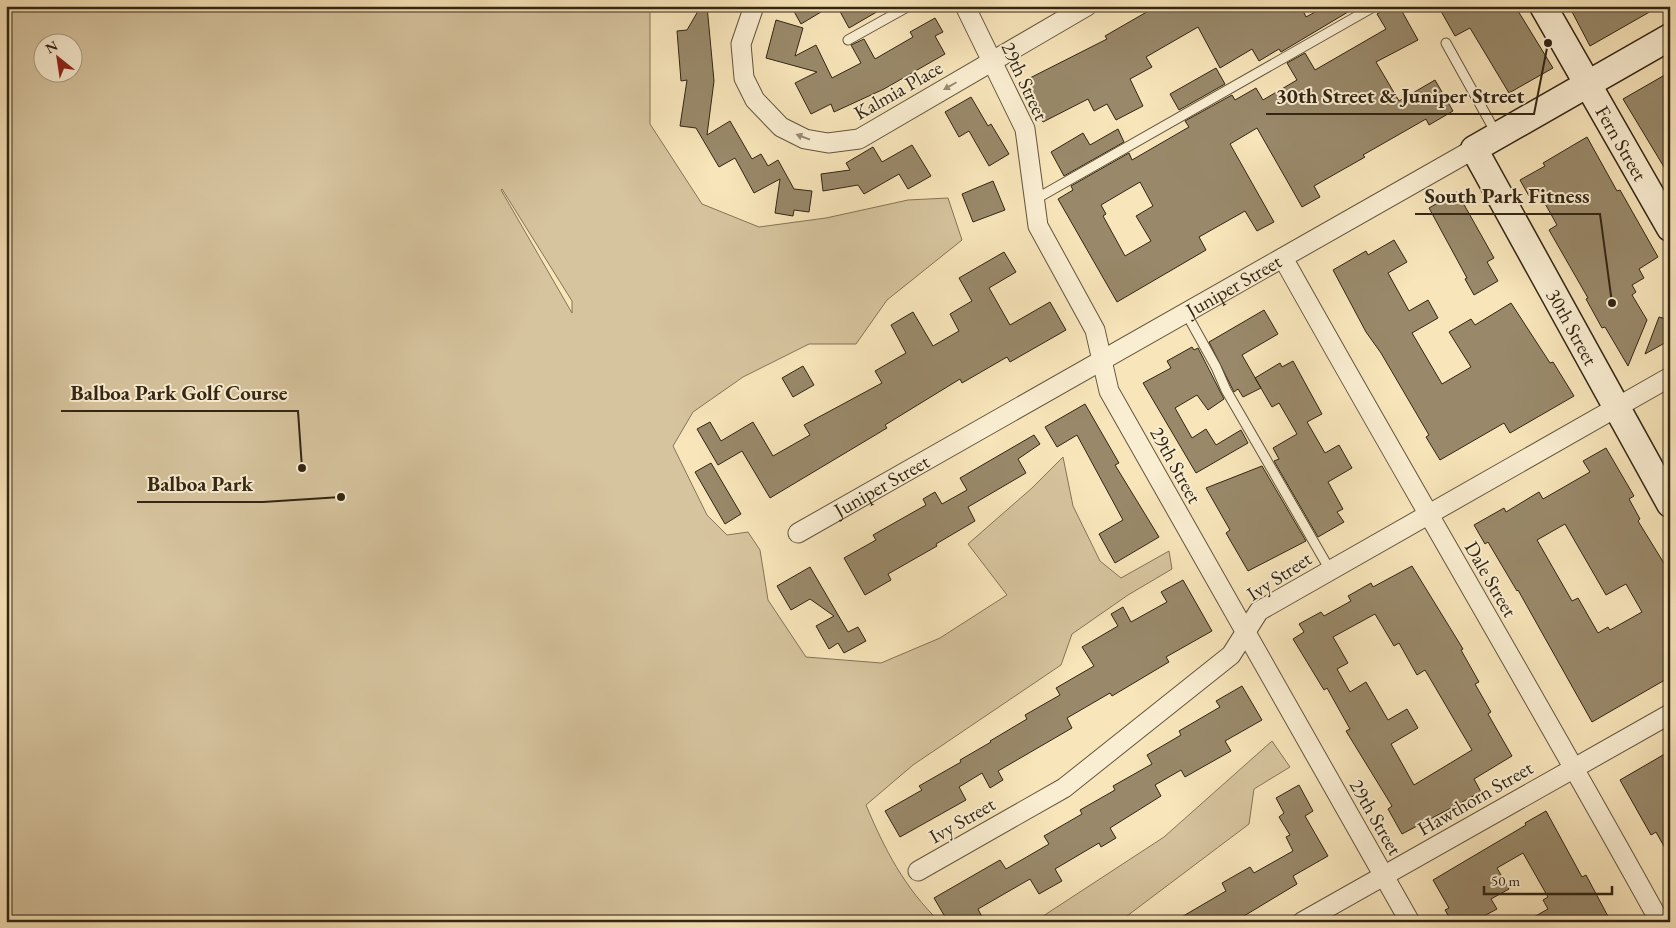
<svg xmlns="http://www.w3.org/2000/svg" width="1676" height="928" font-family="'EB Garamond',serif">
<rect width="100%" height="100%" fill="#f8e5ba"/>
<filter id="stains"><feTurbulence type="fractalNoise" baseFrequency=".004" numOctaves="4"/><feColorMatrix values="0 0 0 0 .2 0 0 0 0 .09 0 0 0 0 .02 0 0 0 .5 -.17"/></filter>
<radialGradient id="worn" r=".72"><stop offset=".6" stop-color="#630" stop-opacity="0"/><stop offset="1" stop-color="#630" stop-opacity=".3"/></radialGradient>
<path fill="#d6c49e" stroke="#847458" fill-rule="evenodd" d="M6,6H650V124L702,204L759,227L826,218L908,200L948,198L962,240L887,300L856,344H809L743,377L693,412L673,446L707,515L727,535L748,532L760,550L768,600L806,657L881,663L940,638L1007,595L968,544L1032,488L1063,457L1073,506L1100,561L1121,578L1169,551L1172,569L1128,595L1072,634L1061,665L913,765L866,805C884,848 905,889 940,922H6ZM72,42V72H42V42ZM502,189L572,301V313L501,190Z
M1272,741L1290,767L1254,789L1249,824L1119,922H1034L1164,837Z"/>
<path fill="#99896a" stroke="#322513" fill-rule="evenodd" d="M701,6H707L714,81L707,135L730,121L752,159L761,154L768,166L778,160L794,189L812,191L809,212L794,210L793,216L775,213L780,179L754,193L735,158L719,167L696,128L680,126L687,80L681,81L677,31L687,30Z
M791,6H831L801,24Z
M837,6H887L849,28Z
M1157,6H1301L1306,17L1326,6H1358L1281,52L1279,49L1259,61L1252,49L1220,68L1198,27L1146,57L1152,67L1130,79L1143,106L1116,120L1107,104L1094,111L1088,99L1043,122L1022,82L1107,39L1105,36Z
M1390,6H1399L1418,40L1376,62L1399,101L1435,80L1453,111L1429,125L1426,119L1363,155L1365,157L1314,186L1320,197L1302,207L1257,128L1230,144L1274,222L1257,231L1245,211L1199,237L1206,250L1117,302L1058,199L1073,190L1071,186L1129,153L1132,160L1189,127L1185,121L1232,95L1235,100L1256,88L1263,100L1297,80L1287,63L1305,53L1315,70L1386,29L1377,14ZM1140,182L1153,206L1136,216L1151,241L1125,256L1103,216L1106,214L1101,205Z
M1438,6H1515L1553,68L1509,93L1470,28L1455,36Z
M1569,6H1660L1590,46Z
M935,18L943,32L935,36L945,54L884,89L834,112L831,104L811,114L795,83L817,72L766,58L776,20L803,28L795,56L816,45L832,78L861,63L851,45L864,39L875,59L913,37L910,32Z
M1216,68L1225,84L1179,110L1170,94Z
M1670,72V177L1623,99Z
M971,97L988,126L991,124L1009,154L989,166L969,131L959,137L945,112Z
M1118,129L1124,142L1064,176L1051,152L1083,133L1090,145Z
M1587,137L1617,191L1620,190L1658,257L1639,269L1644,278L1632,285L1636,292L1632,295L1647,320L1628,366L1605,327L1602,328L1586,299L1588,298L1549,230L1557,225L1538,191L1529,196L1520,180L1545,166L1543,163Z
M912,145L931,176L908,189L899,174L864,194L858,185L823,191L821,174L850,170L846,163L873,147L882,162Z
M993,181L1005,210L973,222L962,194Z
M1457,192L1494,258L1487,262L1498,281L1474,295L1465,279L1467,278L1429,208Z
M1394,240L1407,262L1388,273L1409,311L1428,300L1438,318L1412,333L1442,384L1471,367L1449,332L1471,319L1475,325L1511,303L1550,363L1553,362L1574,396L1510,433L1504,423L1440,460L1426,437L1429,435L1381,353L1366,332L1333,270L1366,251L1368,255Z
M1004,252L1016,272L989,288L1010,325L1050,302L1066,330L1010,362L1007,357L962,383L960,379L885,425L887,428L770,498L742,451L718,465L697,429L710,422L721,441L753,422L773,456L810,435L804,425L882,383L875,371L906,353L891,325L913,312L933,346L959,331L950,314L972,301L959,278Z
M1264,310L1278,334L1242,355L1261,388L1243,397L1238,389L1234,392L1209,342Z
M1659,317L1670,320V340L1645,354Z
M1192,347L1194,350L1198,348L1224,399L1208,410L1197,395L1175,408L1192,438L1206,429L1216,445L1241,430L1248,443L1196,473L1143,383L1171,368L1167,361Z
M1293,361L1322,414L1307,422L1325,453L1339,445L1352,468L1328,482L1343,509L1337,512L1344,522L1318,537L1274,461L1279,459L1273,448L1297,434L1279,403L1272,407L1255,378L1280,363L1282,367Z
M803,366L814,385L793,397L782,378Z
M1085,404L1119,463L1115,465L1159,537L1115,563L1099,534L1123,520L1077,435L1057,447L1045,427Z
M1034,435L1040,444L1018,459L1026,473L968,507L975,521L936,544L937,546L888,574L891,580L865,595L844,558L876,540L873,535L926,505L923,499L935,492L942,504L967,490L960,478Z
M1606,448L1634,496L1629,499L1640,519L1638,521L1670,573V677L1592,722L1518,590L1517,591L1488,542L1485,544L1474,525L1504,508L1506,512L1539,492L1543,499L1590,472L1583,461ZM1565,524L1606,595L1626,584L1642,612L1610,630L1608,627L1598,633L1578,598L1572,601L1537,540Z
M711,463L741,514L725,524L695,472Z
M1262,466L1306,541L1248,571L1226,533L1230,530L1206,488Z
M1412,566L1463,649L1461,650L1479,682L1475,684L1491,712L1488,714L1512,756L1474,779L1481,792L1402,834L1388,809L1392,806L1346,731L1350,729L1327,688L1324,690L1293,639L1304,632L1299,624L1321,612L1324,616L1351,601L1348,596L1371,583L1373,587ZM1375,614L1394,646L1399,643L1417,675L1425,670L1472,750L1414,785L1391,744L1418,728L1407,709L1388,720L1366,682L1350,692L1337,669L1348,663L1333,637Z
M810,567L848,632L858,627L866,641L844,653L838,643L829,649L816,626L834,616L810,599L791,610L777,586Z
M1183,580L1212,631L1166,657L1169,662L1112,696L1110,693L1067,718L1072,728L998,771L1003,780L990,788L982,773L959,787L966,800L900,837L885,811L922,790L919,786L961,762L960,760L991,742L990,741L1027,719L1025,715L1060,695L1056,688L1094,666L1082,647L1118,626L1111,614L1123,607L1131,622L1167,602L1161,592Z
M1242,686L1262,720L1225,741L1231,751L1185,777L1181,770L1155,785L1161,796L1110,828L1116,838L1101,847L1099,843L1055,869L1062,881L1039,894L1030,879L978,909L982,917L973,922H948L934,898L1000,860L1006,869L1049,844L1044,836L1082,814L1080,810L1115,790L1113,786L1152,764L1147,755L1181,735L1179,731L1220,707L1216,701Z
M1670,751V857L1656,832L1651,835L1620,780Z
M1299,785L1313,811L1305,816L1328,856L1293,876L1297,884L1234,922H1173L1226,891L1222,883L1250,867L1254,873L1293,851L1286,837L1290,835L1279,817L1284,813L1276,798Z
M1546,811L1582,877L1586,875L1611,922H1525L1548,909L1543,900L1548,897L1523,853L1497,868L1509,889L1491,899L1497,909L1484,916L1487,922H1452L1445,910L1449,908L1433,880L1526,825L1525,823Z"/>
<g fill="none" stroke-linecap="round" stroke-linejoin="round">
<g stroke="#64553d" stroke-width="11">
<path id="lane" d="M848,40L909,6
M1446,43L1496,133
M1034,200L1375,6
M1186,313L1216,367L1226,390L1330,570"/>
</g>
<g stroke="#64553d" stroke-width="21">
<g id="street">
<path d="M754,6L741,44L744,78L755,100L781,127L805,139L828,143L859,139L1087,6"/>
<path d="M965,6L1025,129L1038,226L1095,330L1109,391L1410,922"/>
<path d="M1283,258C1407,480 1537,699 1660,922"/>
<path id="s1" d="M798,533L1474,149"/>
<path d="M918,871L1064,788L1231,655L1259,611L1670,377"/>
<path d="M1302,922L1670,714"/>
</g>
</g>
<g stroke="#322513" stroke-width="29">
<g id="secondary">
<path id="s2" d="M1543,6L1670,228"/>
<path id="s3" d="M1670,37L1474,149L1670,504"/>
</g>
</g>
<use href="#lane" stroke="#faeed2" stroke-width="9"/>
<use href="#street" stroke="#faeed2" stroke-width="19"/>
<use href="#secondary" stroke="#faeed2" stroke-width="26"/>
</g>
<defs><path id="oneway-solid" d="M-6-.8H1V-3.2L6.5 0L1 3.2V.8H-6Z" transform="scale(1.25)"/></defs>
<g fill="#968a72">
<use href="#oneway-solid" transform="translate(950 86) rotate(150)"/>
<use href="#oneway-solid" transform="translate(803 137) rotate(-159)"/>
</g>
<g text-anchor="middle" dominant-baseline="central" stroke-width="4" stroke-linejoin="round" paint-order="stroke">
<g font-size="20" fill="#322513" stroke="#faeed2">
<text transform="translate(1025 81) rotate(65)">29th Street</text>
<text transform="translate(898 90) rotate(-30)">Kalmia Place</text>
<text stroke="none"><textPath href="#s2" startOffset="158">Fern Street</textPath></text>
<text stroke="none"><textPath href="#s1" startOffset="501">Juniper Street</textPath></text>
<text stroke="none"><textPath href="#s3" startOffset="429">30th Street</textPath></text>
<text transform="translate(1176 465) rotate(61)">29th Street</text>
<text stroke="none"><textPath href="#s1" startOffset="96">Juniper Street</textPath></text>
<text transform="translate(1279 576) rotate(-33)">Ivy Street</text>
<text transform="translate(1491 579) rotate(60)">Dale Street</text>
<text transform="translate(1475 798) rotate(-30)">Hawthorn Street</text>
<text transform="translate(1376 817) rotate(60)">29th Street</text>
<text transform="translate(962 820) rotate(-30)">Ivy Street</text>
</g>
</g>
<path fill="none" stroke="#322513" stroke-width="2" d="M1548 43L1534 114H1266M1612 303L1600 214H1415M302 468L298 411H61M341 497L263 502H137"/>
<g fill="#322513" stroke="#faeed2" stroke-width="2">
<circle cx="1548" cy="43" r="5"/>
<circle cx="1612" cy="303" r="5"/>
<circle cx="302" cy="468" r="5"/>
<circle cx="341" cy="497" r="5"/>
</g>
<g font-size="21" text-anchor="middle" font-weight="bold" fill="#322513" stroke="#faeed2" stroke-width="4" stroke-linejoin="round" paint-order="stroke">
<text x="1400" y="103">30th Street &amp; Juniper Street</text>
<text x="1507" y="203">South Park Fitness</text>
<text x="179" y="400">Balboa Park Golf Course</text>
<text x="200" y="491">Balboa Park</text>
</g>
<rect width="1676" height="928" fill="none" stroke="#f8e5ba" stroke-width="25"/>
<rect x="8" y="8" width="1661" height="913" fill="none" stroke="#322513" stroke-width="2.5"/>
<rect x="12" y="12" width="1651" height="903" fill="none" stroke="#322513"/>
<g transform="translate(58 58) rotate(330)"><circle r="24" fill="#faeed2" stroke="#aa9e86"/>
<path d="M0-4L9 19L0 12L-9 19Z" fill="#8f2418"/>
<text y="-8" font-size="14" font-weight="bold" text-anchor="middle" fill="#322513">N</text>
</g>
<path d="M1484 886v8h128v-8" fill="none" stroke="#322513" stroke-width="2.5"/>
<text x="1491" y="886" font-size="15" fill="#322513" stroke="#faeed2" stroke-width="4" paint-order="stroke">50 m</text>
<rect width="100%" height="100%" filter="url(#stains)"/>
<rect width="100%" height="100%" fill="url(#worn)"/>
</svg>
